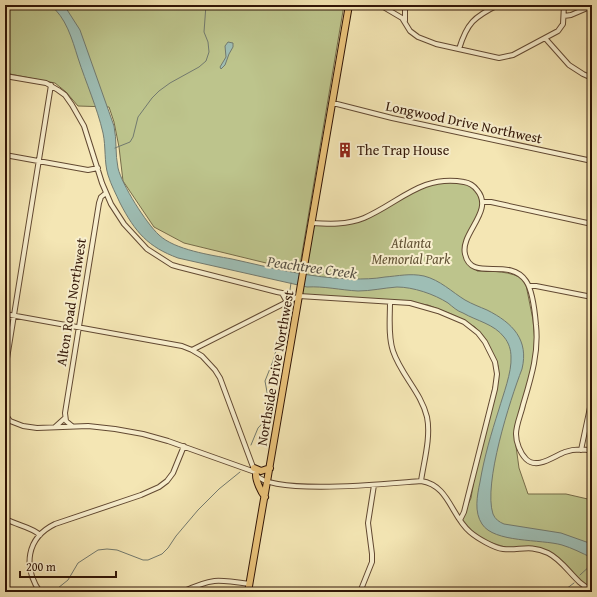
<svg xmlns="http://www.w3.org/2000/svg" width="597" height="597" font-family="'Gentium Book Plus',serif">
<rect width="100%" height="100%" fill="#f4e6b4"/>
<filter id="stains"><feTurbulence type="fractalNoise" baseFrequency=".005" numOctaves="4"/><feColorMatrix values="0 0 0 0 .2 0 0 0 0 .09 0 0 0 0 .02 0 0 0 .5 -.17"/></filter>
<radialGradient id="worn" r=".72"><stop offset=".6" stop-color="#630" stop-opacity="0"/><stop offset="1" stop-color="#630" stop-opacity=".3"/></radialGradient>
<path fill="#bdc48c" stroke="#776c49" d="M5,5H344L299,271L184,243L154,227L123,181L119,147L114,122L109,107L78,106L66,92L55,83L5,73Z
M451,179L477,187L483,201L464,247L466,260L477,271C493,271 511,271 525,280L533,320L536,355L515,439L519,468L528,494H566L592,500V589H589L559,563L542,551L508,548L474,537L461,520L471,498L480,444L498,366L485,338L475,327L463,320L451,314L428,305L391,300L297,297L314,225H337L359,220L428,184Z"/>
<path fill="#9ebeb5" stroke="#727a6f" d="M50,5H64L80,30L114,126C117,140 115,154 118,168C122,185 146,223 159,235C175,250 211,255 232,259C272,268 311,278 352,279C363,279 374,279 385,277C398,276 410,273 424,276C440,280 452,292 465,300C472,304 480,307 487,310C513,323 529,340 522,369C510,400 483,484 493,514C495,519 499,522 504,524L561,533L592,544V558C582,553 572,548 562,545C541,539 494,543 482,524C474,512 477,496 480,482C484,458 491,434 499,409C503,395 512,372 511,357C511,350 509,343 504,337C494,324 477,321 463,313C457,311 453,307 448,303C434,294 413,287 397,287C383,288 371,291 358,291C340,290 324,286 307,287L178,258C148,247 135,232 120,203C116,194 111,185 108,175C104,162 106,147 103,133C97,107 86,83 78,58C72,39 66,17 50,5Z
M228,42L233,43V47L229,54L225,65L221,69L220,67L226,57L225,46Z"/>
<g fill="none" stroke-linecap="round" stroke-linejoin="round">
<path stroke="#727a6f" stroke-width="1" d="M115,148L130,142L133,137L138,117L152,98L159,91L170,83L199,67L206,61L209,52L208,42L204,32L206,5
M290,290L291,283
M251,445L258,428L271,414L265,381L273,361L285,319L287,307
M580,575L592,564
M53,592L68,580L78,563L98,550L107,549L117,550L143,560H148L162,554L168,548L176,536L198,510L219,489L240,472
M562,592L574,583"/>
<g stroke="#624932" stroke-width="6">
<path id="minor" d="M380,5L402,18L410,31L418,37L436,44L499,58L513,55L558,31L563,24L564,5
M405,5V21
M564,16L571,15L592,6
M545,38L569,65L583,74L592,78
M459,49C467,23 474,17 498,5
M5,76L46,83L58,90L65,95L72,105L84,126L102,183L111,204L124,224L147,249L172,265L179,267L277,292L282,293L287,302
M332,104H337L392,118L592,161
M5,155L88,170L98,168
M482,202H491L592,224
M311,223C329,224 347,225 364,218C399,203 422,174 464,182C470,183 474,186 477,190C495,211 460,233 465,254C471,283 509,256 526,281C533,291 535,313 536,325C539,353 531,378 523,405C521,414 516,425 516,434C516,442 520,453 526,459C537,470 554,456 565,452C574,449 583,449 592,451
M529,286H536L592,297
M390,302C390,318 388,336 393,351C401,375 421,392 427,417C431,437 424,461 421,481
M5,314L182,346L192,350L202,356L215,370L220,378L256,475C274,496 392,483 421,481C449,485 451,516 470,532C477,538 494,548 503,549C520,551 529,544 548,553C566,562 574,583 592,590
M192,350L299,296L410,303L438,311L464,322L478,333L485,342L495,362L497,374L495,389L464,512L460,520
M5,371L51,85
M5,414L10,421
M5,419L23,426L37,428L88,426L115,429L143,434L168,441L255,472
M72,426L66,421L65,413L99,203L101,197L106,193
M55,427L65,418
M581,450L592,398
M6,519C16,525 32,527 40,535
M40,592C23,567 26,538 55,524L141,495L159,487L167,481L173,473L184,446
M182,592C212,578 217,579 249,584
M360,592L372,562V554L368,523L374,485"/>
</g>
<g stroke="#311506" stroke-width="8">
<path id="primary" d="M254,468L261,471L270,468
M256,475C256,481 261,492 265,497
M248,592L349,5"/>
</g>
<use href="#minor" stroke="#f8efce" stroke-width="4"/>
<use href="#primary" stroke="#eac37a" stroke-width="6"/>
</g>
<defs>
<g id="building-bare" transform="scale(1.2)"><path d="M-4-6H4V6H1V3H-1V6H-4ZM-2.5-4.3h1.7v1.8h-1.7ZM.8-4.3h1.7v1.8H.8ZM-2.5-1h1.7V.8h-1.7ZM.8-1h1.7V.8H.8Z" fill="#8f2418" stroke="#f8efce" stroke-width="2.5" paint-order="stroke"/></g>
</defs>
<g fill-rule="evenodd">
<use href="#building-bare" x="345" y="150"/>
</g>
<g text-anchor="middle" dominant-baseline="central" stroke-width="4" stroke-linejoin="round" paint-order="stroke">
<g font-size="14" fill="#311506" stroke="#f8efce">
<text transform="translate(464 122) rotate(12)">Longwood Drive Northwest</text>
<text transform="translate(71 302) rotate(-81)">Alton Road Northwest</text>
<text transform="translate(275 368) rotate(-80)">Northside Drive Northwest</text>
</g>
<g font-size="14" fill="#311506" stroke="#f8efce" text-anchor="start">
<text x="357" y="150">The Trap House</text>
</g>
<g font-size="14" font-style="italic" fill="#625235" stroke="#f8efce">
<text x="411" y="243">Atlanta<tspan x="411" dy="16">Memorial Park</tspan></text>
</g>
<g font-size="15" font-style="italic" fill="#575043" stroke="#f8efce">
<text transform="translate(312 267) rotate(8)">Peachtree Creek</text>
</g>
</g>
<rect width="597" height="597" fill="none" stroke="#f4e6b4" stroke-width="20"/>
<rect x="6" y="6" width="585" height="585" fill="none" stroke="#311506" stroke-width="2"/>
<rect x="10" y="10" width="577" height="577" fill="none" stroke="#311506"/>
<path d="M20 571v6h96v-6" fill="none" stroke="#311506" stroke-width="2"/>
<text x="26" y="571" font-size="12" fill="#311506" stroke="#f8efce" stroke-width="3" paint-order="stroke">200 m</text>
<rect width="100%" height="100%" filter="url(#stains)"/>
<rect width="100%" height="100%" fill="url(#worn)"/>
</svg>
